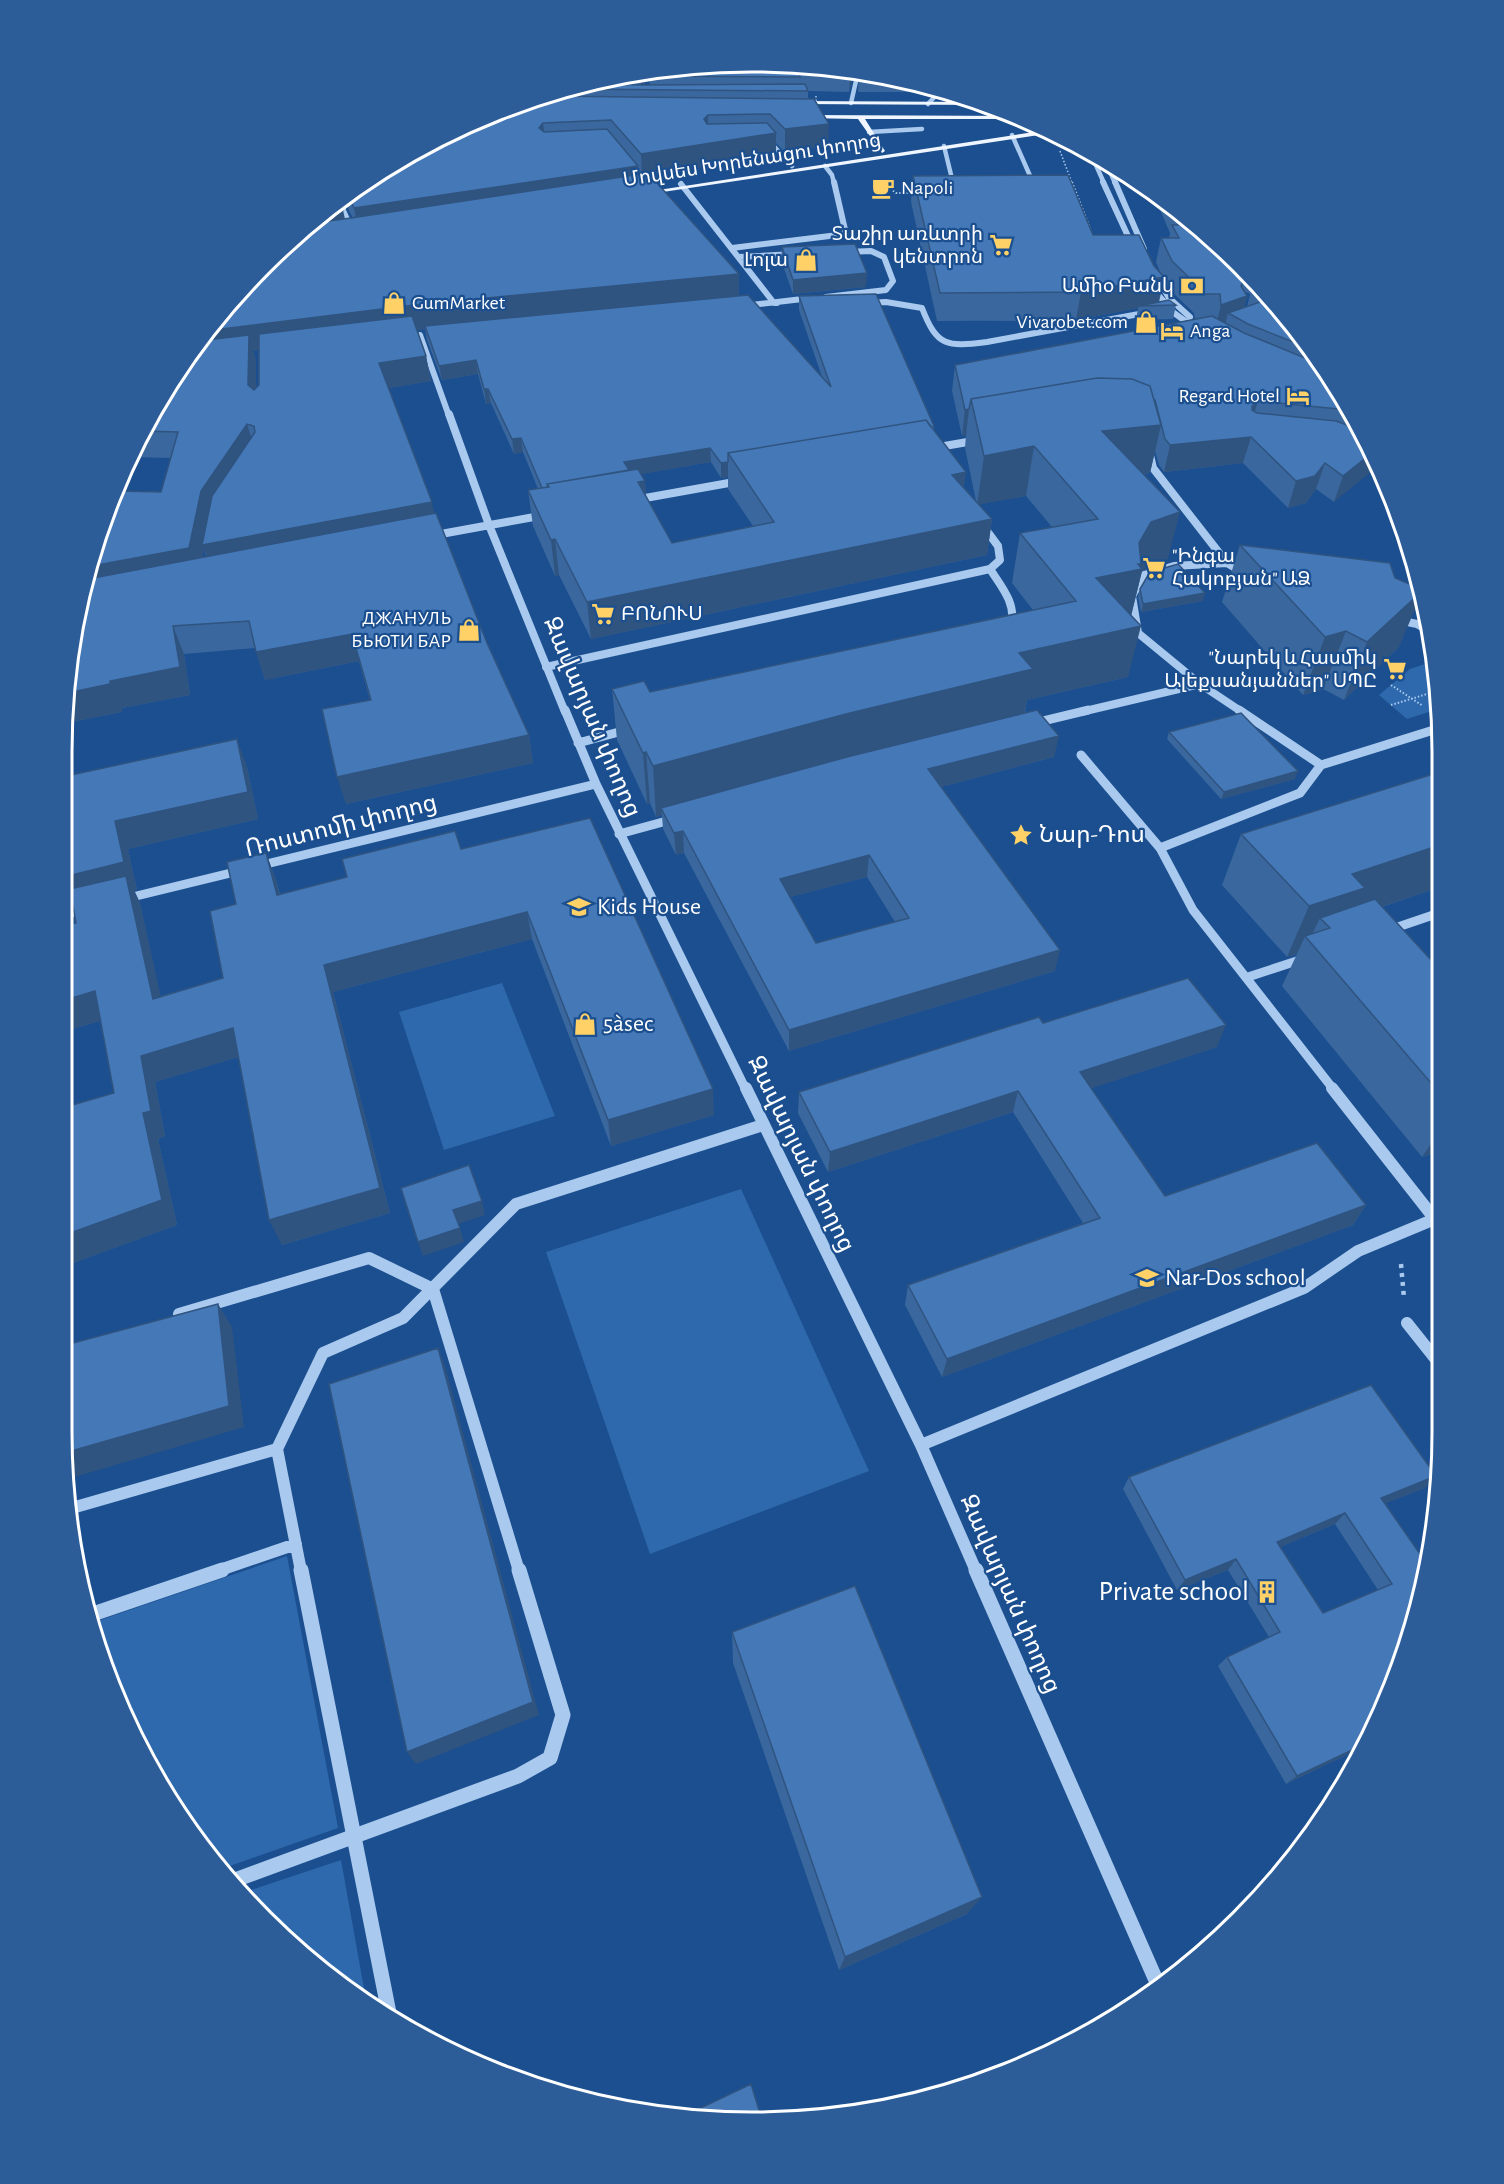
<svg xmlns="http://www.w3.org/2000/svg" width="1504" height="2184" font-family="'Alegreya Sans','Noto Sans Armenian',sans-serif">
<rect width="100%" height="100%" fill="#1b4f8f"/>
<path fill="#2e69ad" d="M1434,661L1438,709L1407,719L1379,695L1410,669Z
M502,983L555,1116L444,1150L399,1012Z
M741,1189L869,1471L650,1554L546,1252Z
M287,1556L338,1828L224,1868L178,1815L114,1697L89,1624Z
M341,1860L367,2005L297,1951L245,1892Z"/>
<g fill="none" stroke-linecap="round" stroke-linejoin="round">
<path stroke="#a9c9ee" stroke-width="1.5" stroke-dasharray="1.5 2" stroke-linecap="butt" d="M1060,151L1072,183
M881,181L884,183"/>
<path stroke="#a9c9ee" stroke-width="2" stroke-dasharray="1.5 2" stroke-linecap="butt" d="M882,182L896,193H914
M1072,182L1091,231
M1391,685L1423,706
M1391,705L1437,691"/>
<path stroke="#a9c9ee" stroke-width="4.5" stroke-dasharray="4 5" stroke-linecap="butt" d="M1401,1264L1404,1298"/>
<path stroke="#a9c9ee" stroke-width="4.5" d="M851,103L858,72
M928,104L940,91
M869,132L922,129
M1012,135L1031,178
M764,141H769L792,166
M944,146L953,183
M1091,154L1104,183
M1106,162L1115,183
M825,166L832,175L834,183"/>
<path stroke="#a9c9ee" stroke-width="6" d="M1103,182L1133,247
M1115,182L1144,249
M681,184L774,303H777
M339,202L353,232
M732,248L846,234L834,182
M739,257L794,254
M1157,277L1169,298L1190,317
M1152,288L1174,313L1195,328
M826,297L886,290L893,281L884,257L871,251L846,252
M867,303L886,302L922,308C937,347 947,347 987,342L1150,312
M742,306L811,298
M420,335L449,416"/>
<path stroke="#a9c9ee" stroke-width="8" d="M449,414L489,525L565,712
M933,448L979,440
M1149,451L1153,468L1227,563L1244,573
M634,500L740,481
M430,536L545,515
M1227,563L1174,566L1144,575L1132,596L1138,633L1200,684L1242,712
M990,569C1001,586 1017,604 1011,626
M1398,620L1417,624L1431,632
M546,667L990,569L1000,560L998,546L981,523
M1081,712L1200,684"/>
<path stroke="#a9c9ee" stroke-width="9" d="M565,710L596,784L746,1090
M1239,710L1321,765
M1034,723L1088,710
M578,743L630,729
M1081,755L1160,848L1193,910L1334,1090
M619,834L674,819
M1160,848L1300,793L1321,765L1440,728
M258,866L596,784
M124,899L243,870
M62,915L86,909
M1389,930L1442,912
M1248,977L1306,958"/>
<path stroke="#a9c9ee" stroke-width="12" d="M746,1088L921,1445L976,1571
M1332,1088L1434,1218
M179,1314L369,1258L433,1289L519,1571
M1407,1323L1442,1367
M921,1445L1304,1288L1358,1251L1442,1216
M277,1449L301,1571
M72,1508L277,1449L323,1353L403,1318L516,1204L763,1125
M217,1571L296,1544"/>
<path stroke="#a9c9ee" stroke-width="15" d="M301,1570L390,2018
M976,1570L1159,1987
M87,1616L222,1570
M235,1880L518,1776L550,1758L563,1715L519,1570"/>
<path fill="#f0f6ff" fill-rule="evenodd" d="M798,101L976,102L987,105L796,104Z
M807,115L1020,116L1026,119H865L885,151L882,153L858,119L805,118Z
M1047,130L1052,133L643,195L639,193Z"/>
<path stroke="#a9c9ee" stroke-width="1.5" stroke-dasharray="1.5 2" stroke-linecap="butt" d="M816,96V107"/>
</g>
<path fill="#3a679d" fill-rule="evenodd" d="M752,62L854,72L849,92L808,91V99L828,146L785,152L776,143V156L650,176L739,274V296L822,377L799,310V296L934,426V430L964,487L976,501L965,448L966,435L962,436L952,391L955,365L1195,319L1194,313L1166,286L1164,280L1159,302L1176,305L1173,319L1136,320L1138,308L1076,320L937,321L911,202L913,176L1093,235L1154,266L1161,274L1156,262L1161,238H1169L1170,233L1152,191L1240,264L1300,332L1371,446L1334,502L1316,489L1306,503L1288,508L1243,463L1164,472L1159,465L1155,451L1150,473L1144,474L1167,562L1142,571L1131,616L1128,677L1027,700L1025,713L1054,757L941,787L1055,971L789,1051L684,853L676,855L663,829L662,815L656,817L650,803L647,804L617,740L612,689L650,692L1033,610L1012,583L1020,533L1052,527L1026,496L979,504L992,519L987,555L591,639L559,575L555,576L533,526L528,490L538,489L523,452L514,454L491,403L486,404L478,374L442,380L427,340L425,329L417,330L426,356L431,381L388,388L434,514L487,643L529,735L533,763L346,804L370,700L359,661L265,680L255,648L184,654L190,695L122,708V712L71,722L66,710L75,618L161,492L171,458L129,457L133,446L204,332L345,219L353,218L349,211L346,196L359,186L374,184L371,176L488,114L618,75L646,72L644,85H650L649,76ZM1238,266L1237,272L1234,267ZM1245,292L1250,294L1247,307L1244,308L1247,296ZM259,350V385L256,389V361L253,351ZM711,462L721,478L728,477V489L753,526L672,543L646,497L645,481L641,474ZM204,549L206,557H202ZM867,877L895,922L816,943L790,897Z
M859,72L887,75L936,90L920,92H858Z
M782,247L866,287L793,294L781,260Z
M1240,545L1399,647L1344,700L1323,689L1303,695L1222,602Z
M1140,589L1203,601L1141,612L1138,597Z
M1169,732L1295,779L1221,799L1167,739Z
M247,767L258,819L128,849L137,890H134L140,903L160,996L223,978L236,904L266,853L276,880L280,894L590,818L714,1115L611,1146L532,939L333,992L390,1213L282,1245L238,1057L155,1082L165,1136L158,1139L177,1225L62,1267V1108L114,1093L100,1021L62,1032V926L76,923L74,888L68,876L65,863L62,864V777Z
M1443,771V886L1382,907L1443,973V1150L1422,1157L1282,986L1297,954L1287,957L1222,885L1241,834Z
M1043,1023L1217,1047L1091,1088L1165,1196L1366,1205L1353,1225L942,1377L905,1305L908,1285L1083,1223L1013,1112L828,1172L798,1113L799,1092Z
M1129,1477L1425,1488L1385,1503L1429,1567L1390,1697L1363,1747L1286,1784L1218,1666L1227,1657L1269,1637L1228,1570L1177,1590L1123,1489ZM1335,1524L1378,1590L1323,1613L1280,1547Z
M732,1632L967,1914L839,1970L733,1663Z"/>
<path fill="#305480" d="M850,71L854,72L849,92Z
M641,72H646L643,90H641Z
M921,85L936,90L920,92Z
M708,115V138L704,119Z
M543,123L546,146L539,128Z
M829,124L828,146L785,152V129Z
M776,133V156L642,177L641,154Z
M638,166L639,189L359,232L354,208Z
M343,210L348,233L290,242L327,212Z
M1231,256L1239,263L1238,266L1230,269L1229,259Z
M867,273L866,287L793,294V280Z
M739,274V299L425,326L426,329L253,351L256,361V411L187,359L205,331L414,305Z
M1245,276L1239,299L1247,296L1241,320L1228,313L1225,326L1215,330L1221,305L1241,286Z
M1164,277L1158,305L1139,306L1138,308L1076,320L1081,292Z
M426,356L431,381L384,389L379,363Z
M476,360L478,374L442,380L439,366Z
M484,389H488L491,403L486,404Z
M1258,401L1250,427L1252,406Z
M969,409L966,435L962,436L965,410Z
M247,424L255,450L432,502L437,529L212,572L204,549L199,575L82,597L92,566L201,491Z
M1161,425L1150,473L1092,480L1102,431Z
M1251,437L1243,463L1164,472L1170,445Z
M521,438L523,452L514,454L512,439Z
M1034,446L1026,496L977,505L984,456Z
M710,448L711,462L625,477L624,462Z
M1373,452L1378,466L1334,502L1343,476Z
M728,462V477L721,478V463Z
M1325,463L1316,489L1306,503L1288,508L1296,481Z
M966,472L961,508L952,475Z
M645,481L647,517L638,482Z
M1180,512L1167,562L1142,571L1130,620L1096,578L1139,543L1151,522Z
M992,519L987,555L591,639L587,602Z
M555,539L559,575L555,576L551,540Z
M1421,592V595L1399,647L1344,700L1367,642Z
M1205,593L1203,601L1141,612L1143,604Z
M173,626L184,654L190,695L122,708V712L71,722L66,710L67,693L110,681Z
M1141,626L1128,677L1027,700L1023,720L661,808L662,815L656,817L653,766L1019,653Z
M1346,631L1323,689L1303,695L1325,637Z
M352,634L359,661L265,680L256,652Z
M529,735L533,763L346,804L337,777Z
M1059,736L1054,757L926,791L928,769Z
M237,739L247,767L258,819L128,849L137,890H134L140,903L167,1025L153,999L82,903L68,876L115,821Z
M646,752L650,803L647,804L643,753Z
M1298,771L1295,779L1221,799L1224,792Z
M683,831L684,853L676,855L674,833Z
M62,836L75,861L62,864Z
M1443,844V886L1351,917L1330,928L1320,918L1309,941L1305,936L1297,954L1287,957L1309,906L1352,874Z
M266,853L276,880L287,922L277,895Z
M869,855L867,877L779,900L780,879Z
M527,912L532,939L333,992L390,1213L282,1245L269,1220L324,965Z
M1060,950L1055,971L789,1051V1030Z
M95,991L110,1018L62,1032V1001Z
M1226,1025L1217,1047L1074,1094L1080,1072Z
M233,1028L245,1055L155,1082L165,1136L158,1139L177,1225L62,1267V1236L143,1113L141,1056Z
M713,1089L714,1115L611,1146L608,1120Z
M1018,1091L1013,1112L828,1172L830,1152Z
M1443,1126V1150L1422,1157Z
M482,1201L485,1215L458,1224L453,1210Z
M1366,1205L1353,1225L942,1377L947,1359Z
M460,1228L464,1242L423,1256L418,1242Z
M218,1304L232,1327L244,1427L68,1479L64,1453Z
M438,1348L445,1366L539,1715L416,1764L407,1752Z
M1436,1476L1425,1488L1371,1509L1381,1498Z
M1345,1513L1335,1524L1268,1552L1277,1542Z
M1236,1559L1228,1570L1177,1590L1185,1580Z
M1365,1744L1363,1747L1286,1784L1297,1776Z
M982,1897L967,1914L839,1970L845,1957Z"/>
<path fill="#4478b7" stroke="#305480" stroke-width="1.5" fill-rule="evenodd" d="M752,62L838,70L795,69L800,77L649,76L650,72Z
M641,72L640,76H614L618,75Z
M588,84L644,85L805,84L808,91L569,89Z
M547,96L814,99L829,124L785,129L770,114L708,115L704,119L707,124L767,123L776,133L641,154L611,120L543,123L539,128L544,132L607,129L638,166L354,208L348,195L359,186L378,183L375,175L488,114Z
M648,173L739,274L414,305L205,331L264,264L314,223L351,218Z
M1068,175L1093,235H1139L1154,266L1164,277L1081,292L940,293L913,176Z
M339,202L343,210L327,212Z
M1177,212L1231,256L1229,259L1237,272L1245,276L1241,286L1247,296L1221,305L1220,294H1201L1200,288L1172,261L1161,238H1179L1172,225H1183Z
M855,244L867,273L793,280L782,247Z
M1255,280L1300,332L1311,349L1248,324L1228,313L1260,302V297L1253,286Z
M876,294L934,426L931,427L926,420L728,453V462L721,463L710,448L624,462L629,470L547,484L548,487L542,488L521,438L512,439L488,389H484L476,360L439,366L425,326L748,295L831,387L799,296Z
M1169,300L1176,305L1139,306Z
M412,316L426,356L379,363L432,502L202,545L212,496L255,432L254,426L247,424L201,491L189,548L92,566L118,491L161,492L178,432L142,431L198,341L249,335L248,385L254,390L259,385V334Z
M1212,316L1244,333L1320,364L1351,414L1339,409L1258,401L1252,406V410L1257,413L1336,421L1361,430L1371,446L1373,452L1343,476L1325,463L1315,476L1296,481L1251,437L1170,445L1165,439L1155,400H1154L1150,386L1132,379L1097,378L971,399L969,409L965,410L955,365Z
M1097,378L1132,379L1150,386L1161,425L1102,431L1180,512L1151,522L1139,543L1141,564H1138L1142,569L1096,578L1141,626L1019,653L1033,669L846,714L653,766L646,752L643,753L612,689L644,681L650,692L1076,601L1020,533L1098,519L1034,446L984,456L971,399Z
M926,420L966,472L952,475L992,519L587,602L555,539L551,540L528,490L549,487L547,484L638,469L645,481L638,482L672,543L774,522L728,453Z
M436,513L487,643L529,735L337,777L322,709L371,700L352,634L256,652L249,621L173,626L180,667L110,681V684L67,693L75,618L88,579Z
M1240,545L1390,563L1395,578L1419,588L1421,592L1367,642L1346,631L1325,637Z
M1178,564L1205,593L1143,604L1140,589L1150,572Z
M1037,710L1059,736L928,769L1060,950L789,1030L683,831L674,833L661,808L847,757ZM869,855L909,918L816,943L780,879Z
M1241,713L1298,771L1224,792L1169,732Z
M237,739L248,792L115,821L124,862L68,876L62,841V777Z
M1443,771V844L1352,874L1365,888L1309,906L1241,834Z
M590,818L713,1089L608,1120L527,912L324,965L380,1188L269,1220L233,1028L141,1056L151,1111L143,1113L162,1200L62,1236V1108L114,1093L95,991L62,1001V926L76,923L70,889L126,876L153,999L223,978L210,911L236,904L227,862L266,853L277,895L347,877L342,859L455,831L461,849Z
M1375,899L1443,973V1097L1305,936L1330,928L1320,918Z
M1188,978L1226,1025L1080,1072L1165,1196L1317,1143L1366,1205L947,1359L908,1285L1100,1218L1018,1091L830,1152L799,1092L1039,1017L1043,1023Z
M469,1165L482,1201L453,1210L460,1228L418,1242L401,1188Z
M218,1304L229,1406L64,1453L62,1432V1346Z
M438,1348L533,1702L407,1752L329,1384Z
M1371,1385L1436,1476L1381,1498L1429,1567L1390,1697L1365,1744L1297,1776L1227,1657L1280,1632L1236,1559L1185,1580L1129,1477ZM1345,1513L1392,1584L1323,1613L1277,1542Z
M855,1586L982,1897L845,1957L732,1632Z
M751,2084L762,2120L682,2117Z"/>
<defs>
<g id="cafe-bare" transform="scale(1.8)"><path d="M-5.5-4.5H6V0H3Q3 3.5 0 3.5H-2.5Q-5.5 3.5-5.5 0ZM3-3.2v2h1.7v-2ZM-6 4.5H4V6H-6Z" fill="#ffd166" stroke="#1b4f8f" stroke-width="2.5" paint-order="stroke"/></g>
<g id="supermarket-bare" transform="scale(1.8)"><path d="M-6-5.5h2.5l.6 2H6L4.5 2H-2.5L-4.4-4H-6ZM-1.5 3.2a1.3 1.3 0 1 0 .1 0ZM3 3.2a1.3 1.3 0 1 0 .1 0Z" fill="#ffd166" stroke="#1b4f8f" stroke-width="2.5" paint-order="stroke"/></g>
<g id="shop-bare" transform="scale(1.8)"><path d="M-5-2.5h2.3a2.7 3.5 0 0 1 5.4 0H5L5.5 6h-11ZM-1.5-2.5h3a1.5 2.3 0 0 0-3 0Z" fill="#ffd166" stroke="#1b4f8f" stroke-width="2.5" paint-order="stroke"/></g>
<g id="bank-bare" transform="scale(1.8)"><path d="M-6-4H6V4H-6ZM0-2.3a2.3 2.3 0 1 0 0 4.6a2.3 2.3 0 1 0 0-4.6Z" fill="#ffd166" stroke="#1b4f8f" stroke-width="2.5" paint-order="stroke"/></g>
<g id="hotel-bare" transform="scale(1.8)"><path d="M-6-4.5h1.5V1H6V5H4.5V3h-9V5H-6ZM-4 0a1.8 1.8 0 1 1 3.6 0ZM.5 0V-2.5h3Q6-2.5 6 0Z" fill="#ffd166" stroke="#1b4f8f" stroke-width="2.5" paint-order="stroke"/></g>
<g id="sight-bare" transform="scale(1.8)"><path d="M0-6L1.8-2.2L6-1.7L2.9 1.2L3.7 5.4L0 3.3L-3.7 5.4L-2.9 1.2L-6-1.7L-1.8-2.2Z" fill="#ffd166" stroke="#1b4f8f" stroke-width="2.5" paint-order="stroke"/></g>
<g id="school-bare" transform="scale(1.8)"><path d="M0-5L7-2L0 1L-7-2ZM-4 1L0 2.5L4 1V4Q0 6-4 4Z" fill="#ffd166" stroke="#1b4f8f" stroke-width="2.5" paint-order="stroke"/></g>
<g id="building-bare" transform="scale(1.8)"><path d="M-4-6H4V6H1V3H-1V6H-4ZM-2.5-4.3h1.7v1.8h-1.7ZM.8-4.3h1.7v1.8H.8ZM-2.5-1h1.7V.8h-1.7ZM.8-1h1.7V.8H.8Z" fill="#ffd166" stroke="#1b4f8f" stroke-width="2.5" paint-order="stroke"/></g>
</defs>
<g fill-rule="evenodd">
<use href="#cafe-bare" x="883" y="188"/>
<use href="#supermarket-bare" x="1001" y="245"/>
<use href="#shop-bare" x="806" y="260"/>
<use href="#bank-bare" x="1192" y="286"/>
<use href="#shop-bare" x="394" y="303"/>
<use href="#shop-bare" x="1146" y="322"/>
<use href="#hotel-bare" x="1172" y="331"/>
<use href="#hotel-bare" x="1298" y="396"/>
<use href="#supermarket-bare" x="1154" y="568"/>
<use href="#supermarket-bare" x="603" y="614"/>
<use href="#shop-bare" x="469" y="630"/>
<use href="#supermarket-bare" x="1395" y="669"/>
<use href="#sight-bare" x="1021" y="835"/>
<use href="#school-bare" x="579" y="907"/>
<use href="#shop-bare" x="585" y="1024"/>
<use href="#school-bare" x="1147" y="1278"/>
<use href="#building-bare" x="1267" y="1592"/>
</g>
<g text-anchor="middle" dominant-baseline="central" stroke-width="4.5" stroke-linejoin="round" paint-order="stroke">
<g font-size="20" fill="#fff" stroke="#1b4f8f">
<text transform="translate(752 160) rotate(-9)">Մովսես Խորենացու փողոց</text>
</g>
<g font-size="20" fill="#fff" stroke="#1b4f8f" text-anchor="end">
<text x="901" y="188" text-anchor="start">Napoli</text>
<text x="983" y="234">Տաշիր առևտրի<tspan x="983" dy="23">կենտրոն</tspan></text>
<text x="788" y="260">Լոլա</text>
<text x="1174" y="286">Ամիօ Բանկ</text>
<text x="412" y="303" text-anchor="start">GumMarket</text>
<text x="1128" y="322">Vivarobet.com</text>
<text x="1190" y="331" text-anchor="start">Anga</text>
<text x="1280" y="396">Regard Hotel</text>
<text x="1172" y="556" text-anchor="start">"Ինգա<tspan x="1172" dy="23">Հակոբյան" ԱՁ</tspan></text>
<text x="621" y="614" text-anchor="start">ԲՈՆՈՒՍ</text>
<text x="451" y="618">ДЖАНУЛЬ<tspan x="451" dy="23">БЬЮТИ БАР</tspan></text>
<text x="1377" y="658">"Նարեկ և Հասմիկ<tspan x="1377" dy="23">Ալեքսանյաններ" ՍՊԸ</tspan></text>
</g>
<g font-size="24" fill="#fff" stroke="#1b4f8f">
<text transform="translate(592 717) rotate(67)">Զավարյան փողոց</text>
<text transform="translate(341 826) rotate(-14)">Ռոստոմի փողոց</text>
<text transform="translate(801 1154) rotate(64)">Զավարյան փողոց</text>
<text transform="translate(1010 1594) rotate(66)">Զավարյան փողոց</text>
</g>
<g font-size="24" fill="#fff" stroke="#1b4f8f" text-anchor="start">
<text x="1039" y="835">Նար-Դոս</text>
<text x="597" y="907">Kids House</text>
<text x="603" y="1024">5àsec</text>
<text x="1165" y="1278">Nar-Dos school</text>
</g>
<g font-size="28" fill="#fff" stroke="#1b4f8f" text-anchor="end">
<text x="1249" y="1592">Private school</text>
</g>
</g>
<path d="M0 0H1504V2184H0ZM752 72H752A680 680 0 0 1 1432 752V1432A680 680 0 0 1 752 2112H752A680 680 0 0 1 72 1432V752A680 680 0 0 1 752 72Z" fill="#2d5d98" fill-rule="evenodd"/>
<path fill="none" stroke="#fff" stroke-width="3" d="M752 72H752A680 680 0 0 1 1432 752V1432A680 680 0 0 1 752 2112H752A680 680 0 0 1 72 1432V752A680 680 0 0 1 752 72Z"/>
</svg>
